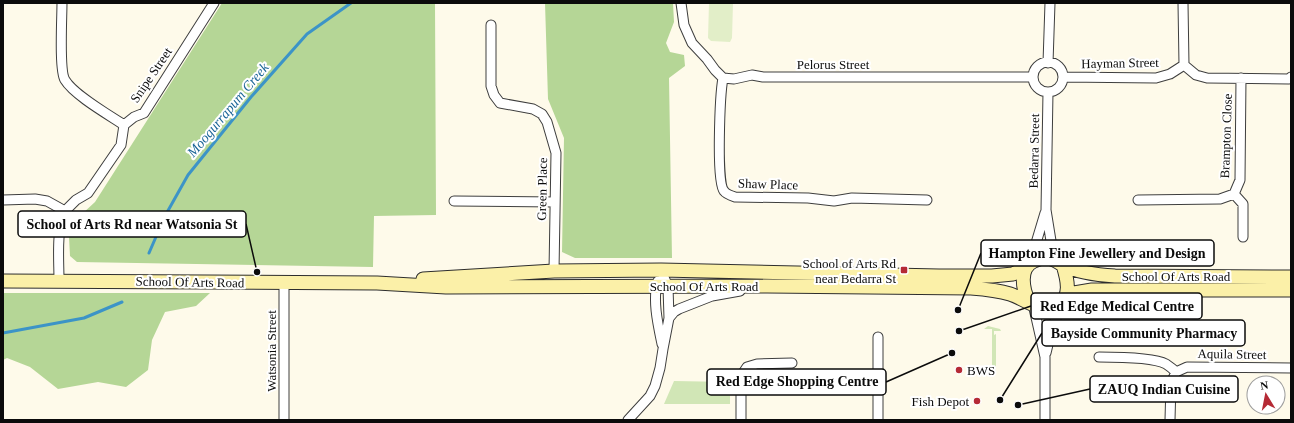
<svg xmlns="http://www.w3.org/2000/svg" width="1294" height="423" font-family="'Times New Roman',serif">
<rect width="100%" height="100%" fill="#fefaea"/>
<path fill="#d1e6b6" d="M988,326L1000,329L1001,331H994V335L996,334V373L986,372L985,370L992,369V329H984Z
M674,381L730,382V404H664Z"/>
<path fill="#b5d696" d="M222,3H435L436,215L374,216L373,267L77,262L70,256L69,237L82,214L95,202Z
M545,3H673L674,22L666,43L670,52L684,55L685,66L669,78L672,258H575L562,252L564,138L548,99Z
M3,293H210L196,306L165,312L152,340L148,370L126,387L98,382L58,389L30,367L7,358L3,360Z"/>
<path fill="#e2eec8" d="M709,3H733L732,38L730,42L711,41L708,38Z"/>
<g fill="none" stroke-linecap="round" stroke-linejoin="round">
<path stroke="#3c94c7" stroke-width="3" d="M149,253L165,216L188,175L251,97L307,34L351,3
M3,333L84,318L122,302"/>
<g stroke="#3e3e3e" stroke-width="11">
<path id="street" d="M62,3C62,17 59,71 65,80C74,95 109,115 124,125
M681,3L684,25L692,43L707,59L715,70L723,78L734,79L752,75L763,77H1033
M1183,3L1184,65
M491,25V86L494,95L500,103L533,109L542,114L547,122L556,153L554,271
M1033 77a15 15 0 1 1 30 0a15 15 0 1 1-30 0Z
M1048,63L1050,3
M1063,77L1156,78L1170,74L1184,65L1196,75L1207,78L1289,79L1291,77
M723,78C720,94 716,182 724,191C726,194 732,196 735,197L808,198L834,201L852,198L927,200
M1048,92L1046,210L1052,247L1060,263
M1234,194L1243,204V237
M3,200L35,199L47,201L65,211C56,232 59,258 59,281
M1138,200L1220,199L1234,194L1240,180L1241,78
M454,201L555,202
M65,211L76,200L88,193L121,145L124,125L134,117L144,113L214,3
M1030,263L1045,213
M658,281C652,299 658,325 662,344
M1033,304L1045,357V420
M669,318L674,312L679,309L712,296L740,291
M1046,353L1052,328L1063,302
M1099,357C1115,357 1153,357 1166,364C1169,366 1173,369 1176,372
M284,420V283
M628,420L650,396L655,386L660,368L663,349L669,318L668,287L661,270
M741,420V376L747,367L757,364L792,363
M878,420V337
M1170,420L1171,383L1176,372L1187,367L1291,368"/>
</g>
<g stroke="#2d2d2d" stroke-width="15">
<path id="secondary" d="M423,279L554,271L661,270L939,276H992L1013,274L1026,267
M3,281L377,283L446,287L767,286L971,288C984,289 997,290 1010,294C1020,297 1028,304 1038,306C1044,308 1050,308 1056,305C1073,299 1067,278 1063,265
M1065,298L1074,293L1092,290H1291
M1029,302C1023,290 1018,268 1034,261C1038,259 1042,258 1046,258C1053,258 1057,262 1063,265C1079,273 1097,275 1115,276L1291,277"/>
</g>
<use href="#street" stroke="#fff" stroke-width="9"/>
<use href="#secondary" stroke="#fbf0a8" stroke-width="13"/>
</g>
<g fill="#b52a35" stroke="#fff" stroke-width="1.5">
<rect x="900" y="266" width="8" height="8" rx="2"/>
<circle cx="959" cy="370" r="4"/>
<circle cx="977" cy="401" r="4"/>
</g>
<g text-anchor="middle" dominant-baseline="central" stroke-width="4" stroke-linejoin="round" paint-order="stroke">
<g font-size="13" fill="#0b0b0b" stroke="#fff">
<text transform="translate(1120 63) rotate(-1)">Hayman Street</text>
<text x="833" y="64">Pelorus Street</text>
<text transform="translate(151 75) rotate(-56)">Snipe Street</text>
<text transform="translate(1226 136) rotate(-88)">Brampton Close</text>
<text transform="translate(1034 151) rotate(-89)">Bedarra Street</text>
<text transform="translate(768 184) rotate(2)">Shaw Place</text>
<text transform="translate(542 189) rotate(-89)">Green Place</text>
<text x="1176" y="276">School Of Arts Road</text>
<text transform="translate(190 282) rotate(1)">School Of Arts Road</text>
<text x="704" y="286">School Of Arts Road</text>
<text transform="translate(271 351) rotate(-90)">Watsonia Street</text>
<text transform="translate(1232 354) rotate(1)">Aquila Street</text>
</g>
<g font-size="13" fill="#0b0b0b" stroke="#fff" text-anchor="end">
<text x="896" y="263">School of Arts Rd<tspan x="896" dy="15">near Bedarra St</tspan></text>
<text x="967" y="370" text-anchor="start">BWS</text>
<text x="969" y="401">Fish Depot</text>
</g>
<g font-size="14" font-style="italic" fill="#1b6597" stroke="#fff">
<text transform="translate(228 110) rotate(-50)">Moogurrapum Creek</text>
</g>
</g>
<path fill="none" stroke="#0b0b0b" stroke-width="1.5" d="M257 272L246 224M958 310L981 253M959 331L1031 306M1000 400L1042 333M952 353L886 382M1018 405L1090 389"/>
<g fill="#0b0b0b" stroke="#fff" stroke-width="1.5">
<circle cx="257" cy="272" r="4"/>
<circle cx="958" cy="310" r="4"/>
<circle cx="959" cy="331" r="4"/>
<circle cx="1000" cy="400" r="4"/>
<circle cx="952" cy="353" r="4"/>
<circle cx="1018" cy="405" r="4"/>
</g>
<g fill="#fff" stroke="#0b0b0b" stroke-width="1.5">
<rect x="18" y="211" width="228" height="26" rx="4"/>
<rect x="981" y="240" width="233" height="26" rx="4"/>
<rect x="1031" y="293" width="171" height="26" rx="4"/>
<rect x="1042" y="320" width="203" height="26" rx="4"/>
<rect x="707" y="369" width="179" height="26" rx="4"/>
<rect x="1090" y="376" width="148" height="26" rx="4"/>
</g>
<g font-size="14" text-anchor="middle" font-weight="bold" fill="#0b0b0b">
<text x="132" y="229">School of Arts Rd near Watsonia St</text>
<text x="1097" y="258">Hampton Fine Jewellery and Design</text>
<text x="1117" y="311">Red Edge Medical Centre</text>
<text x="1144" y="338">Bayside Community Pharmacy</text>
<text x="797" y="386">Red Edge Shopping Centre</text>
<text x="1164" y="394">ZAUQ Indian Cuisine</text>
</g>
<rect width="1294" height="423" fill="none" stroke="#0b0b0b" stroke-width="8"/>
<g transform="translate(1266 395) rotate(350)"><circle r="19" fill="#ffffff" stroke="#9d9d9d"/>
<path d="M0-3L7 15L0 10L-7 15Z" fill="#b52a35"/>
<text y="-6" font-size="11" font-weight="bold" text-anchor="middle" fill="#0b0b0b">N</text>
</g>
</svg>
